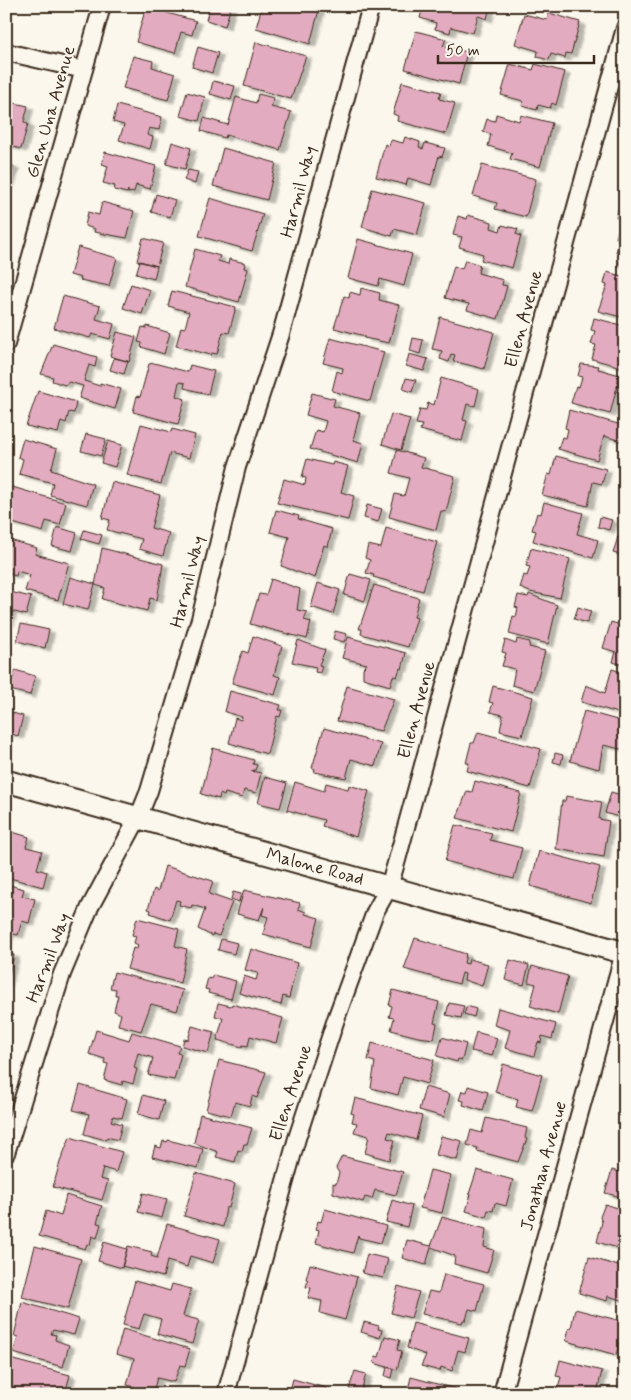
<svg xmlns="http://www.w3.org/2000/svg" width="631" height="1400" font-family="Mynerve,sans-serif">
<defs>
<filter id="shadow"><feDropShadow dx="5.5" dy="3" stdDeviation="1" flood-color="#0004"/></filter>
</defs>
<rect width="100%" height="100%" fill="#fbf7ec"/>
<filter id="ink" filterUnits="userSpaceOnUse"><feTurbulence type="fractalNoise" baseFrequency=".02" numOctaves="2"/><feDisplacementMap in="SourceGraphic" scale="10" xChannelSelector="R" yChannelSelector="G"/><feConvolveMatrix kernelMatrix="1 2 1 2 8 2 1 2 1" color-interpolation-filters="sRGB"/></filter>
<g filter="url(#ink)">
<path fill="#e3abbf" stroke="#3b2a1e" filter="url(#shadow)" d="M210,6H231L225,26L206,20Z
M262,6H320L310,44L256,28Z
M423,6H490L487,19L478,16L473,33L451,27L450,33L435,29L436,23L420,18Z
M146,7L196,21L192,35L181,32L175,53L136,42Z
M549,13L580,22L571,54L566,53L565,58L551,54L549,60L537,57L538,51L515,44L524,14L547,20Z
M416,31L446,39L443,46L467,52L459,84L405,69Z
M256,42L306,56L291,99L244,86Z
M198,47L218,53L212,73L192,67Z
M133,56L153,61L152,67L175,74L168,100L123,88Z
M510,64L533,70L535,64L565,72L556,105L552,103L550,108L538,105L537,110L522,106L523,101L501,95Z
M213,81L235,86L231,100L210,94Z
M402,82L441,92L439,99L455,103L446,134L397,121L398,116L393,114Z
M187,92L205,97L199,121L180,116Z
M258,94L274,98L271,107L291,112L280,150L226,135L225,138L201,131L204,118L228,125L236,97L256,103Z
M6,101L28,106L24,122L28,124L21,149L6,145Z
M117,105L162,117L159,130L149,128L147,135L153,137L150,149L119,140L124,125L113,122Z
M496,114L519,121L521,115L552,123L540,167L510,159L512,153L488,146L491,134L483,132L487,119L495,121Z
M405,137L420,142L419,147L423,149L425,143L445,148L442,157L439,156L431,185L408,178L406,185L376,177L385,144L389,146L391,140L403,143Z
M172,142L191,148L185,169L166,164Z
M223,148L276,163L267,200L213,186Z
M105,152L156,166L150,189L136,185L134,192L128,193V190L127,193L114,190L115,186L103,183L108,166L102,164Z
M6,164L14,166L8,185L6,184Z
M482,165L536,179L526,217L495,209L497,203L473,196Z
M188,170L198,172L195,184L184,180Z
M372,189L426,203L417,235L394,229L392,236L362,227Z
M156,194L175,200L170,217L151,212Z
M210,198L263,214L252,251L199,236Z
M621,199L625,200V220L616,218Z
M102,202L134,211L127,238L94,232L95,229L85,226L88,212L99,215Z
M468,215L492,222L491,228L500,231L502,225L518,229L516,234L521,236L512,268L481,260L483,254L459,247L462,237L453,235L458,216L467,219Z
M619,226L625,227V269L618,267L622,253L616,252L620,239L616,238Z
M143,238L163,243L157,266L137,261Z
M358,239L412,254L404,286L380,279L378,286L348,278Z
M78,247L117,258L109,286L80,280L81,278L70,275Z
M195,249L220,256L218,261L228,264L229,259L245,263L244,268L248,269L239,302L185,287Z
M465,260L480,265L478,273L503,280L502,285L507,286L498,319L467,310L469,304L445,298L454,266L462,269Z
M140,261L157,266L154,279L136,274Z
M607,272L625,277V318L598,311L607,285L604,284Z
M131,284L150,290L142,314L123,308Z
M361,288L380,293L379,300L399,305L389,343L364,338L365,336L334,328L344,296L349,298L350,292L360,295Z
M172,291L236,307L229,333L223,332L217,354L212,353L211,355L176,346L181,327L185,328L189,312L168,306Z
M63,296L100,306L96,319L114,324L110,339L92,334L90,338L54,328Z
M440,317L494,332L484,369L453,361L455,355L451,354L449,362L440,359L442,351L432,349Z
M594,318L625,326V368L592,359L596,345L591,344L595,331L591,330Z
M147,326L170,333L164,354L141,347L142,343L138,342L142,327L147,328Z
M117,332L136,337L129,362L110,356Z
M330,338L384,352L370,401L332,391L337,371L342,373L343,368L323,363Z
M413,338L423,340L420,354L410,351Z
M53,344L97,357L95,367L89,365L84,381L100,386V383L121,389L115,409L79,398L83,386L69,382L65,385L52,381L53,377L41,374Z
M409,354L428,359L424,371L406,366Z
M114,358L128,361L124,374L110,370Z
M154,363L188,372L190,365L214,371L208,394L184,388L185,383L179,382L176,396L185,399L178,424L133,412L137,396L140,397L149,364Z
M581,364L599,366L598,369L620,375L610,414L571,403L576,386L579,387L582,377L578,376Z
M406,378L416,380L412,392L403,389Z
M441,378L479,389L475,406L467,404L463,420L467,421L462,441L420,430L422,425L416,424L420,409L426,410L428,403L434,405Z
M625,384V410L618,408Z
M38,391L76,402L74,413L69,412L66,423L61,421L58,433L26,426Z
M312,393L335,399L333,406L360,413L353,440L363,443L358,463L310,449L316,430L323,432L326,421L306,415Z
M569,410L625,426V442L604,436L597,460L558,449L562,437L566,438L568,429L565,428Z
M391,414L410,419L401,450L382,444Z
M141,424L171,432L172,429L195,435L189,458L170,453L161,484L127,475Z
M86,434L106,439L101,456L81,451Z
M23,439L57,449L51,470L93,484L87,505L50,495L53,483L19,474L23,459L18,457Z
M108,441L122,445L115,467L101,463Z
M397,450L424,458L421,467L455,476L446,512L441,511L436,530L389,517L395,494L404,496L409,478L391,473Z
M556,456L606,469L602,484L593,482L588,506L542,495L548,474L551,475Z
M307,459L332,465L333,462L348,466L341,492L354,496L348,520L277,503L284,479L305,485L306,478L302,477Z
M112,482L160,495L151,528L169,533L163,556L139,549L142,539L107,530L110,520L102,518Z
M9,486L66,503L60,525L46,521L43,532L6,521V496Z
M544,502L583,513L577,534L598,540L593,558L533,541L536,531L532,530L537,513L541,514Z
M367,505L382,509L378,522L364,518Z
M276,510L299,516L298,519L332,529L328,547L324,545L315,578L281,566L289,537L270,532Z
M600,517L612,520L609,530L598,527Z
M57,527L77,533L72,551L52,546Z
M386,528L437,542L423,591L373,577L374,575L366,573L370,560L365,558L368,545L381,548Z
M84,530L102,535L99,544L81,539Z
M618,537L625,539V556L613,553Z
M6,539L37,548L35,554L69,563L58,600L25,591L30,575L17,571L16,576L6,573Z
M102,548L163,564L157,600L150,598L147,611L102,599L105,588L95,585Z
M531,548L570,559L560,598L530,592L520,588L524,575L527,576L530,567L526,566Z
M622,573L625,574V591L618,589Z
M350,574L371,580L365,601L344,595Z
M70,577L95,584L88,610L63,604Z
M271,579L300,589L297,610L307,612L304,620L311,622L307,639L250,624L259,594L266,595Z
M318,583L340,590L333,614L311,607Z
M374,585L419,598L414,617L417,618L408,647L361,634L362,629H359Z
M6,591L31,597L26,615L11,611L8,624Z
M529,594L557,605L548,644L509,634L513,616L516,617L518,608L515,607L518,595L528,597Z
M578,607L591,611L587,623L574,619Z
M611,622L624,626L625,623V666L613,662L616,652L603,648Z
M21,624L49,630L45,648L17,641Z
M335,631L347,634L344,642L333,639Z
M253,636L282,646L274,675L280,677L275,695L232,683L240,658L243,651L248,653Z
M348,637L406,653L402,669L400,668L397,677L393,676L390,686L363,678V668L367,664L342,658Z
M517,639L530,642L529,647L545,651L534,691L512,685L515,669L502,666L506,653L502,652L505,640L516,644Z
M298,640L325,650L319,665L322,666L320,673L315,672L316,667L292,662Z
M612,669L625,673V715L581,702L586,685L605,693Z
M15,670L35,676L30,695L10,690Z
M347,686L394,699L381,731L337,721Z
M493,686L533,697L522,736L500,731L503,715L490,712L493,703L489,702Z
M230,691L281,705L279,710H282L280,717L277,716L267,754L229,743L235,718L241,720L242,717L225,712Z
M6,711L23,716L18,736L6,732Z
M584,711L625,722V750L603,745L599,769L570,761Z
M324,728L381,744L375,766L351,759L346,778L314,772L315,769L312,768Z
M478,732L541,749L530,788L467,771L469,763H466L471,743H474Z
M213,748L254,760L253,764L257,765L255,770L251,771L261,773L256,793L244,790L242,798L225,793L224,796L220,794L219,799L201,794Z
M555,753L563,755L561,764L553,762Z
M265,777L287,783L280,808L258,803Z
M475,781L521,793L511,832L457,818L467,791L472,792Z
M295,782L324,791L326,783L348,789L349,785L369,791L356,837L322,826L324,820L287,810Z
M611,792L625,796V819L605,813Z
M566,796L602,802L599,819L609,821L604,857L556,849L562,801H565Z
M455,825L492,833L490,840L522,848L514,879L445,861Z
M9,831L29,837L26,847L42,851L37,869L47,872L43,887L6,877V839Z
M539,851L600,867L591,903L530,886Z
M165,866L213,881L209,894L232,902L219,936L213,934L212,936L198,929L205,909L192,905L191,908L179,905L180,901L176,900L170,920L150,913L151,910L148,909L154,889L158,891Z
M6,884L24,889L22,896L35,899L29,923L22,921L18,935L9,933L6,941Z
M244,890L300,903L298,909L306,912L305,914L319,918L311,947L263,934L268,917L262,915L264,907L259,920L237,914Z
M233,892L241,894L239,902L231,899Z
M137,918L179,929L175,946L187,949L180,983L127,969L133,948L137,949L138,945L134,943L136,936L132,935Z
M415,938L466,954L464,963L468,964L469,959L488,964L482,986L464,980L465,974L462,973L459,984L404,969Z
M221,939L237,943L234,954L218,950Z
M251,949L297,963L289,998L283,996L281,1005L239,993L244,976L256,980L258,973L245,970Z
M6,953L14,955L6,985Z
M510,960L529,965L524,985L505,980Z
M532,966L568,976L558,1014L530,1006L536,984L528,982Z
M114,972L183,990L177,1011L151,1004L141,1031L118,1025L121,1014L114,1011L118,995H115L116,989L110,988Z
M213,975L236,981L231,999L208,993L209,990L205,989L208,978L211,979Z
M393,990L439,1002L434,1023L437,1024L434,1039L418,1037L391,1030L394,1018L389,1017L392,1006L389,1005Z
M218,1003L231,1006L232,1004L283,1018L276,1043L250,1036L248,1046L243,1045L242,1047L217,1040L223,1018L215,1016Z
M449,1003L464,1006L461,1018L446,1015Z
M467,1006L476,1009L474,1017L464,1014Z
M498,1008L556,1024L552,1039L542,1036L541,1043L538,1042L534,1056L505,1048L510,1030L494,1025Z
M192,1026L214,1032L208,1053L182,1046L184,1039L188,1040Z
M96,1030L129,1040L132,1032L180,1046L177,1053L181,1054L174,1080L148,1075L153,1058L138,1053L134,1068L137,1069L133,1084L123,1081L122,1085L104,1080L108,1064L104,1063L105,1059L89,1054Z
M476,1032L497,1038L492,1056L471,1051Z
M442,1037L466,1044L462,1060L458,1059L457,1062L437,1056Z
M372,1043L434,1060L427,1084L403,1077L398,1095L371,1088L375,1062L368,1060Z
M219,1060L266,1072L257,1098L252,1096L250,1106L235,1102L231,1116L206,1110Z
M503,1064L542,1075L532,1111L516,1107L518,1099L495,1092Z
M80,1085L127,1099L122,1118L113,1116L111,1121L122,1124L118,1140L107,1137L106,1140L84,1134L89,1114L73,1110Z
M468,1086L488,1092L483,1111L463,1105L464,1101L459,1100L462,1091L467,1092Z
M425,1087L450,1094L444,1117L419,1110Z
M143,1095L164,1101L159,1120L138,1114Z
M355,1098L422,1116L416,1140L389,1132L387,1138L395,1140L389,1160L365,1153L369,1136L354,1132L357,1123L352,1122L354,1114L351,1113Z
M200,1114L252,1128L247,1144H244L242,1151L238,1150L235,1162L216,1157L218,1152L194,1143Z
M486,1118L527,1128L525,1138L527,1139L518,1162L477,1151L478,1148L467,1145L471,1130L482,1133Z
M441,1136L462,1141L457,1160L436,1155Z
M70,1137L122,1152L116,1172L103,1168L100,1179L108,1181L102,1200L53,1187L60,1162Z
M168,1140L203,1149L198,1168L152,1157L155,1146L161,1148L163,1141L167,1142Z
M625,1151V1198L605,1193L612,1170L619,1172Z
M342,1156L403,1172L396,1195L375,1190L372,1199L365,1197L363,1202L333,1193V1183L336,1184L339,1173L336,1168Z
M430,1170L451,1175L442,1213L420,1208Z
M477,1170L513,1180L506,1206L495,1203L493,1211L488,1210L486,1217L466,1211L471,1194H469Z
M196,1173L235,1184L229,1208L226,1207L223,1227L184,1216Z
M143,1193L167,1199L162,1218L138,1212Z
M66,1195L102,1206L97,1223L101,1224L97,1238L92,1236L90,1245L87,1244L85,1249L39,1236L46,1211L61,1216Z
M392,1200L412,1206L407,1227L386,1222Z
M605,1204L625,1211V1250L597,1242L602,1222L600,1217Z
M325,1209L386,1226L381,1243L359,1238L358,1235L353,1253L316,1243L319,1230L316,1229L318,1221L321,1222Z
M442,1217L486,1229L484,1247L494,1250L487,1273L454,1264L455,1256L431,1247L426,1265L402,1258L407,1240L431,1246Z
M167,1224L220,1239L213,1263L190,1256L187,1267L167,1261L163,1277L122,1266L128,1246L152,1252L151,1256L157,1258Z
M104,1242L127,1249L122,1268L98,1261Z
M35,1246L81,1259L68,1309L22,1297Z
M367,1254L388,1259L383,1278L362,1273Z
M589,1257L625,1268V1301L608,1296L607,1301L579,1293Z
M310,1264L357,1277L345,1320L320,1313L322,1301L308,1298L311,1288L306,1287L308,1280L306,1279Z
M444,1274L484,1284L477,1311L469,1309L466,1320H463L462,1323L422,1314L429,1291L439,1293Z
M135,1281L170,1291L172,1284L191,1289L183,1316L199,1320L192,1344L157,1334L161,1319L144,1314L139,1329L123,1325Z
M398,1286L419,1292L411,1318L391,1313Z
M22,1302L79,1319L74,1335L53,1330L51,1334L56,1335L55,1340L69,1345L63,1367L13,1353L18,1337L14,1336L17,1323Z
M575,1309L625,1322L616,1355L566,1341L569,1328H571Z
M364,1322L379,1326L378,1329L382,1330L380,1338L361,1332Z
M413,1323L469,1338L465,1352L458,1350L452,1371L441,1367L440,1371L421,1366L426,1355L407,1348Z
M123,1329L190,1349L185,1366L180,1365L174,1382L157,1378L153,1392L127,1385L134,1359L116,1354Z
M385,1336L400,1340L397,1350L402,1351L397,1370L374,1363L375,1356L379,1357Z
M6,1358L70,1375L65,1394L40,1390L39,1394H6Z
M560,1360L602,1371L597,1392L594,1391V1394H556L561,1377L556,1376Z
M387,1367L394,1369L392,1378L385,1376Z
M355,1371L366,1374L361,1392L349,1389Z
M411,1377L456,1389L455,1394H407Z
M293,1379L326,1388L324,1394H289Z"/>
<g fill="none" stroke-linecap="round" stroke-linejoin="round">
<g stroke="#3b2a1e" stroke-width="20">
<path id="minor" d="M6,52L84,70
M6,344L102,6
M6,1153L62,974L90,907L138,818L149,791L200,619L237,467L281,334L371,6
M226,1394L297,1138L337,1016L375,912L389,887L397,860L625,28
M502,1394L625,949"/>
</g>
<g stroke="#3b2a1e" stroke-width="25">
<path id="tertiary" d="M6,781L625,953"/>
</g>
<use href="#minor" stroke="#fbf7ec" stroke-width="16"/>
<use href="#tertiary" stroke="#fbf7ec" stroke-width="21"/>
</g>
</g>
<g text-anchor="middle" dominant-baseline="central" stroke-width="4" stroke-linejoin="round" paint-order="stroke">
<g font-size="18" fill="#3b2a1e" stroke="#fbf7ec">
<text transform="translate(51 112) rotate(-74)">Glen Una Avenue</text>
<text transform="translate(299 192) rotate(-75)">Harmil Way</text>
<text transform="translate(524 319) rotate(-75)">Ellen Avenue</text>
<text transform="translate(188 582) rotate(-76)">Harmil Way</text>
<text transform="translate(417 710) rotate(-75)">Ellen Avenue</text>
<text transform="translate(315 867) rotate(15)">Malone Road</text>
<text transform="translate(49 958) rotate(-69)">Harmil Way</text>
<text transform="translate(291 1093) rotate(-72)">Ellen Avenue</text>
<text transform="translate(544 1166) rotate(-75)">Jonathan Avenue</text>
</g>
</g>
<rect width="631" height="1400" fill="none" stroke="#fbf7ec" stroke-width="25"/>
<rect x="12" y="12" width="606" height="1375" fill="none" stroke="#3b2a1e" stroke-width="2" filter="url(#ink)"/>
<path d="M438 55v8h156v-8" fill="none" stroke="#3b2a1e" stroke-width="2.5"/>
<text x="446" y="55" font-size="15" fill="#3b2a1e" stroke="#fbf7ec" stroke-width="4" paint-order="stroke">50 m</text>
</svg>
